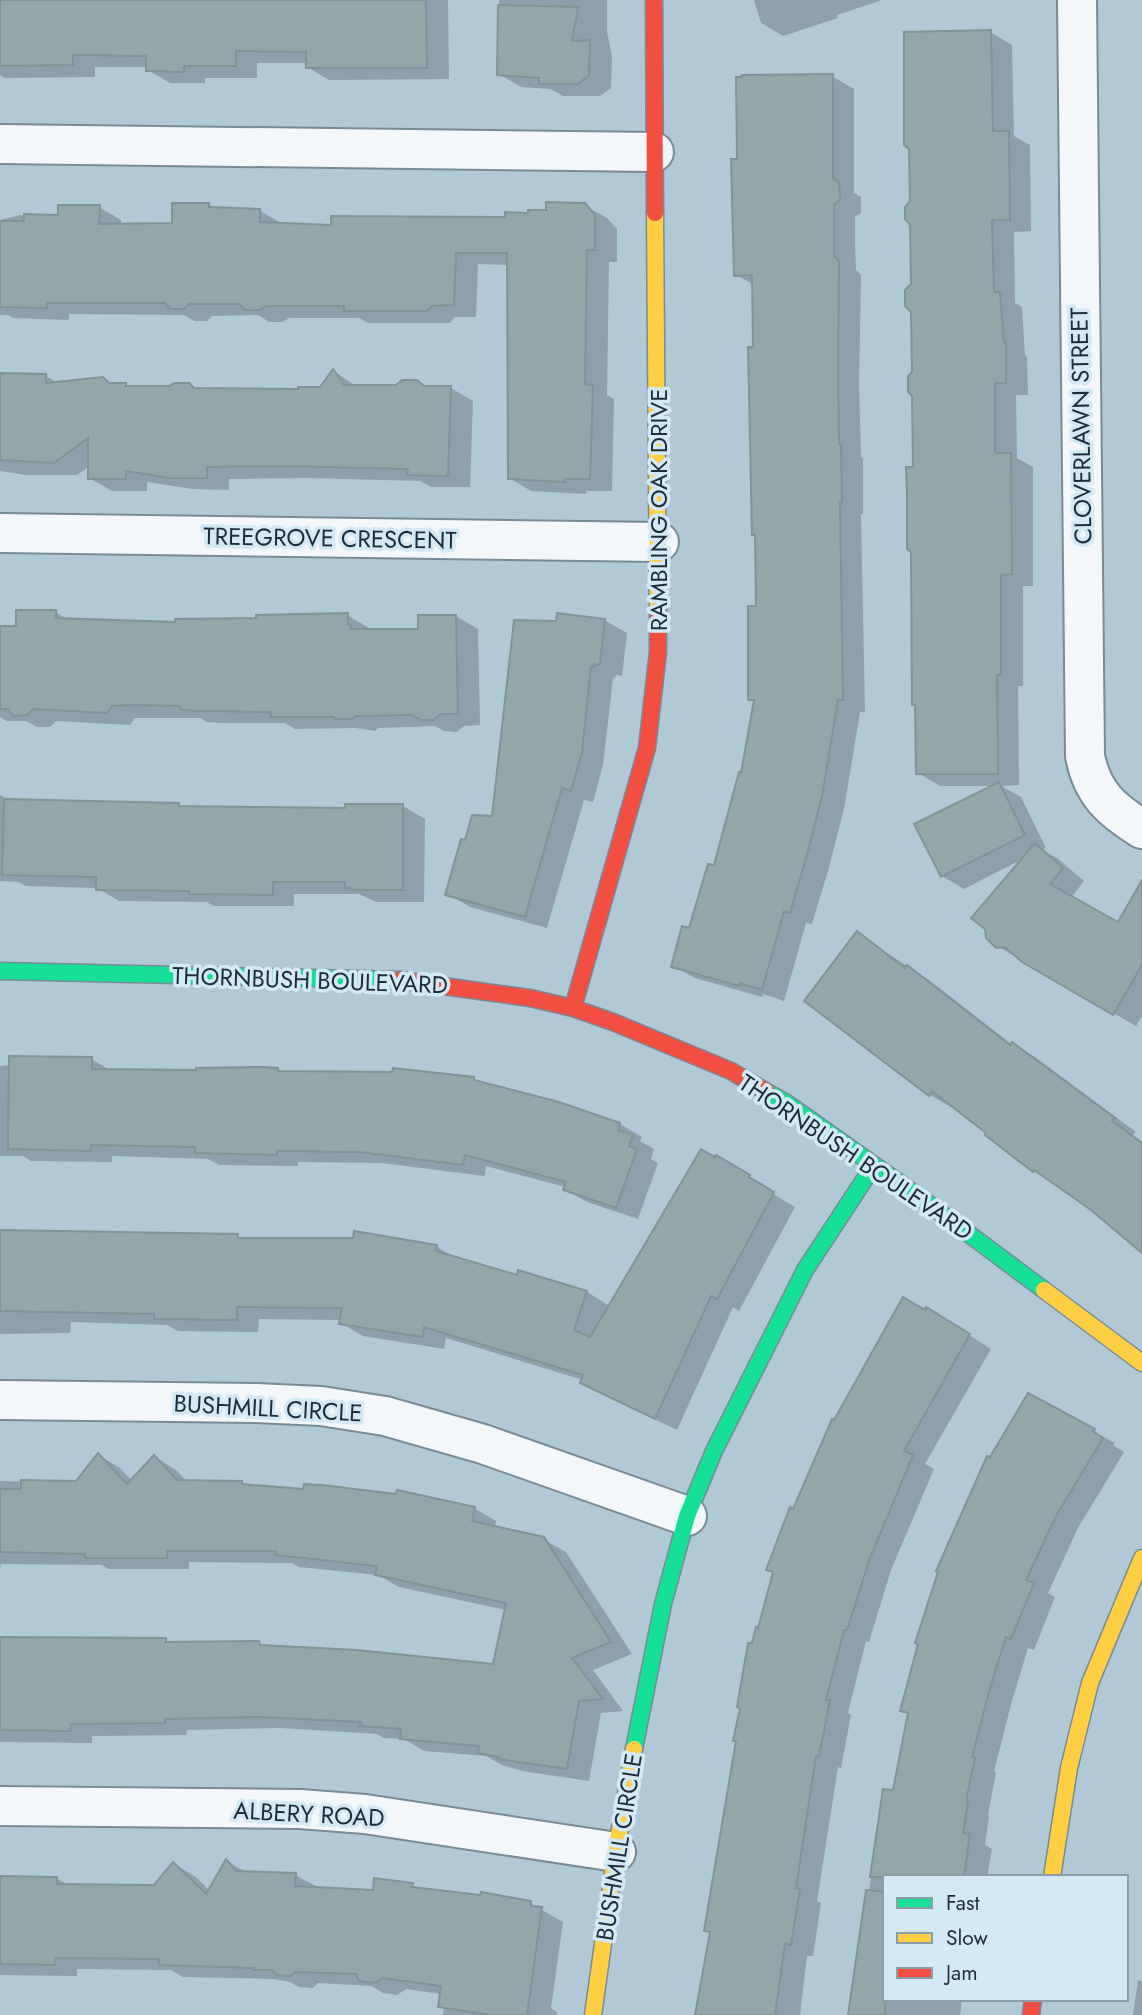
<svg xmlns="http://www.w3.org/2000/svg" width="1142" height="2015" font-family="Jost,sans-serif">
<rect width="100%" height="100%" fill="#b1c8d6"/>
<path fill="#0003" d="M0,0H448L449,79L329,80L307,67V63H257V78H205V83H170L148,70V67H95V77L4,78L0,75Z
M499,0H607V32L612,56L611,88L600,96H563L550,89L521,87L499,74Z
M754,0H882L837,15L838,18L783,36L761,23Z
M990,32L1012,45L1014,136L1030,145L1031,231L1014,232L1015,303L1022,307L1025,356L1027,357L1028,395H1016L1017,458L1033,467V586H1023V686H1018L1019,785L1001,786L1021,797L1046,848L1042,850L1057,858L1084,881L1071,898L1119,925L1142,919V1016L1136,1026L997,946L1023,859L964,889L942,876L997,786H940L918,773L917,707L914,704L912,552L915,469L911,202Z
M832,76L854,89V193L861,197V213L855,217V243L856,270L861,275L859,384L861,457L863,458V514H861L865,712H860L844,809L828,871L812,924L806,923L784,1001L763,994L762,997L695,978L673,966L690,930L715,867L743,775L755,702L750,699L757,608L754,285L736,275L739,161Z
M208,204L216,209L259,210L281,223L333,227L507,219L584,205L607,218L617,229V262H609L607,395L614,399L612,491H586V494L531,491L509,478L508,265L478,264L476,317H455L450,323H368L359,318H289L283,322H269L258,315L212,316L207,321H194L184,315L69,314V320L13,318L8,315H0V220L20,215L59,217L99,207L121,220V226L174,225Z
M334,371L357,387H397L417,382L427,388H451L473,401L470,487H431L420,481L308,478L229,479V490L193,489L147,482V491H112L89,478L90,466L77,475H26L0,471V376H46L58,383L102,379L113,385H126L131,388H170L189,385L198,390L299,391L321,388Z
M55,612L69,620L177,624L347,615L369,628V631H420L456,616L478,629L480,725L464,726L457,732L444,731L435,726L378,728L375,731L356,728L295,729L285,723H223L207,722L200,718H135L130,725L56,721L50,727H37L26,721H7L0,717V628L18,630Z
M604,620L627,633L622,676L616,675L615,678H613L603,765L593,802L584,800L547,928L470,907L448,894L466,842L493,818Z
M0,795L10,801L178,805L183,808L347,810L403,806L425,819L424,902H376L359,894H294V906H213L207,902L119,901L97,888L26,886L18,882L0,881Z
M857,934L929,980L1014,1046L1035,1057L1136,1132L1133,1135L1142,1142V1254L1092,1212L1093,1209L1034,1171L953,1105L951,1107L930,1095Z
M91,1059L112,1071L277,1069L283,1072L473,1079L480,1083L620,1124L642,1137L640,1141L654,1149L651,1159L658,1163L638,1219L587,1202L565,1189V1187L486,1166L485,1176L382,1163L298,1162V1166L219,1165L208,1159L112,1156V1162L31,1161L23,1156H0V1066Z
M739,1170L771,1189L770,1192L795,1207L739,1311L733,1307L677,1430L604,1395L582,1382L583,1380L446,1338L444,1349L363,1336L341,1323L342,1320L259,1319L258,1332L178,1331L167,1325L71,1322L70,1333L0,1334V1231L237,1236L244,1240L437,1247L459,1260L518,1278L519,1272L587,1292L610,1306Z
M949,1322L991,1349L925,1464L934,1469L891,1570L869,1642L866,1641L848,1713L851,1715L841,1768L838,1767L817,1901L821,1903L813,1956H807L800,2015H694V2012L698,2013L712,1934L706,1931L753,1645L760,1630L793,1511Z
M1028,1396L1115,1443L1113,1445L1124,1452L1078,1528L1048,1593L1055,1597L1034,1650L1028,1648L1012,1701L994,1771L996,1772L988,1815L989,1816L985,1845L992,1849L987,1877H885V1999H962L960,2015H849L885,1791L895,1792L909,1714L903,1710L991,1459Z
M98,1455L120,1468L132,1481L155,1457L176,1470L188,1482L242,1483L248,1486L474,1508L496,1521L495,1528L543,1539L566,1552L632,1654L593,1670L623,1711L601,1713L589,1781L522,1771L502,1765L486,1756L424,1751L404,1739L384,1738L377,1734L281,1728L187,1730L186,1735L92,1736V1743L0,1742V1638L166,1640L172,1644L259,1643L266,1647L495,1666L506,1610L399,1587L378,1575L299,1567L292,1563L189,1562V1569H108L102,1565L1,1564L0,1568V1481L77,1483Z
M227,1861L247,1873L295,1875L318,1887L374,1892L412,1885L422,1890L530,1903L563,1922L551,2008L557,2012L556,2015H443L444,2009L439,2006L441,1994L406,1989L397,1995L383,1993L372,1986L318,1983L313,1988L299,1987L290,1982L274,1979L183,1977L171,1970L77,1969V1976L0,1975V1877L56,1878L70,1886L155,1887L174,1864L196,1877L210,1891Z
M1138,1980L1142,1981V2015H1133Z"/>
<path fill="#93a7ab" stroke="#819498" stroke-width="2" d="M0,0H426L427,68H306V52L236,51V66H184V72L146,71V56L73,55V65L0,66Z
M498,5L578,7L572,41L590,40L589,75L578,84H539V78L497,75Z
M991,30L993,131H1009L1010,220H992L994,292H1000L1004,342H1006V383H995V453H1011L1012,574L1001,575V675H997L998,774H916L915,705H912L911,552L907,549V495L906,467H913L912,396L908,392V376L912,372L911,312L905,306V290L911,284L910,225L905,219V207L910,201L909,149L904,145V32Z
M833,74V178L839,183L840,200L834,205V256L839,261L838,370L839,444H841L842,502H840L843,700H838L822,796L806,858L790,913L784,911L762,990L740,983V986L671,967L682,926L689,928L708,864L714,865L739,772L741,773L754,700H748V606H756L755,535H752L748,347H753L752,275L734,276L731,159H737L736,77H742V75Z
M546,202L585,203L595,215V250H587L585,384L593,385L590,479H565V482L508,479L507,253H456L454,305L432,306L427,311H344V306H266L260,310H245L239,304H189L184,309H170L165,303H47V308L0,307V221H24V214L58,215V205H100L99,224L172,223V203H209V207L260,209V222L331,225V216L505,217V212L528,213V210H546Z
M333,369L344,385H396L402,380H417L424,386H451L448,476L407,475L408,469L285,466L207,467V478H169L126,471V479H88V438L54,463L0,460V373L46,374V383L103,377L109,383H126V386H169L174,383H189L194,388L298,389V387H320Z
M16,610H56V618L175,622V619L256,618V615L348,613V625H351V629H418V615H456L458,714H441L434,720H420L413,715L355,716L352,719H335L334,717H271V712L199,711L183,710L179,706L133,705L112,706L107,713L33,709L27,715L13,716L8,709H0V626H16Z
M557,613L605,619L600,665L594,664V667L591,666L582,752L571,791L562,788L525,917L445,895L461,839L465,840L472,815L492,816L514,620L556,621Z
M999,782L1025,835L941,877L914,824Z
M4,799L179,803V806L345,808V804H403V890H352V888H345V882H273V895L189,894V891L96,890V877L2,875Z
M1035,843L1063,868L1050,884L1118,922L1142,880V965L1113,1015L1022,962L1005,947L996,948L986,938L985,929L971,918Z
M857,931L905,968L907,965L1010,1045L1012,1042L1115,1118L1112,1121L1142,1143V1253L1091,1210L1034,1170L1033,1172L985,1135L986,1133L932,1091L929,1096L804,1001Z
M9,1056L92,1057V1069L196,1070V1068L263,1067L278,1068V1071L392,1072L393,1068L474,1077V1080L559,1102L620,1123L618,1130L633,1135L629,1146L637,1149L616,1208L563,1190L566,1182L465,1155L463,1165L359,1152L277,1151V1155L195,1153V1147L91,1145V1151L8,1149Z
M701,1149L715,1157L716,1155L750,1175L749,1177L774,1192L717,1299L711,1296L655,1419L580,1383L583,1375L424,1327L423,1337L339,1324L342,1308L237,1307V1320L154,1319V1314L0,1311V1230L238,1234V1238H353L354,1231L437,1245L436,1251L517,1275L518,1270L587,1291L574,1330L590,1337Z
M903,1297L925,1310L926,1307L970,1334L904,1451L913,1455L870,1558L847,1630H844L826,1700H830L819,1756H816L796,1888L800,1889L791,1945L785,1944L775,2015H695L710,1932L704,1931L736,1741H733L740,1708L737,1707L748,1643H752L756,1627L758,1628L773,1572L766,1570L790,1507L793,1509L832,1419L834,1420Z
M1028,1393L1095,1429L1093,1431L1103,1438L1056,1516L1026,1580L1034,1583L1011,1639L1006,1637L990,1688L972,1757L975,1758L966,1801L968,1802L963,1833L970,1834L964,1877H870L883,1789L893,1790L908,1713L900,1711L918,1644L915,1643L938,1572L936,1571L987,1456L990,1457Z
M98,1453L127,1484L154,1455L177,1480L242,1481V1484L303,1489L304,1484L322,1485L396,1494L397,1490L475,1507L472,1521L544,1537L611,1642L572,1658L603,1699L579,1701L567,1769L498,1759L499,1757L478,1753L479,1746L400,1739L401,1729L360,1726L361,1722L258,1717L165,1719V1723L71,1724L70,1731L0,1730V1637L166,1638V1642L259,1641L260,1645L357,1650L493,1664L506,1603L375,1575L377,1566L275,1555L276,1551H167V1558H85V1554L0,1552V1489H21V1480L76,1481Z
M226,1859L236,1871L296,1873L295,1886L373,1890L374,1878L413,1883L412,1887L480,1895L481,1892L531,1901V1906L542,1907L527,2015H491L438,2007L441,1986L383,1978L374,1983L359,1981L356,1974L295,1972L290,1976L276,1975L272,1970H254V1968L159,1965V1959L56,1958L55,1965L0,1964V1876L57,1877V1884L154,1885L173,1862L206,1894Z
M866,1890L885,1892V2015H848Z"/>
<g fill="none" stroke-linecap="round" stroke-linejoin="round">
<g stroke="#798b96" stroke-width="42">
<path id="street" d="M1077,0L1085,756C1092,793 1111,810 1142,829
M0,144L654,152
M0,533L659,542
M0,1400L256,1403L321,1406L385,1416L483,1444L687,1516
M0,1806L300,1809L365,1814L616,1852"/>
</g>
<g stroke="#798b96" stroke-width="19">
<path id="fast" d="M0,971L399,980
M767,1092L788,1104L922,1199L1044,1290
M634,1749L663,1604L687,1516L714,1451L805,1270L874,1165"/>
</g>
<g stroke="#798b96" stroke-width="19">
<path id="slow" d="M655,213L658,611
M1044,1290L1142,1363
M1052,1877L1069,1768L1090,1683L1142,1558
M593,2015L616,1852L634,1749"/>
</g>
<g stroke="#798b96" stroke-width="19">
<path id="jam" d="M654,0L655,213
M399,980L530,998L573,1008L613,1022L731,1071L767,1092
M573,1008L647,748L658,652V611
M1031,2015L1033,1999"/>
</g>
<use href="#street" stroke="#f3f7f9" stroke-width="38"/>
<use href="#fast" stroke="#16e098" stroke-width="16"/>
<use href="#slow" stroke="#ffcf43" stroke-width="16"/>
<use href="#jam" stroke="#f24e42" stroke-width="16"/>
</g>
<g text-anchor="middle" dominant-baseline="central" stroke-width="7" stroke-linejoin="round" paint-order="stroke">
<g font-size="24" fill="#1e2e38" stroke="#d4e9f6">
<text transform="translate(1081 426) rotate(-91)">CLOVERLAWN STREET</text>
<text transform="translate(658 510) rotate(-90)">RAMBLING OAK DRIVE</text>
<text transform="translate(330 538) rotate(1)">TREEGROVE CRESCENT</text>
<text transform="translate(310 980) rotate(2)">THORNBUSH BOULEVARD</text>
<text transform="translate(856 1157) rotate(34)">THORNBUSH BOULEVARD</text>
<text transform="translate(268 1408) rotate(3)">BUSHMILL CIRCLE</text>
<text transform="translate(309 1814) rotate(3)">ALBERY ROAD</text>
<text transform="translate(619 1847) rotate(-81)">BUSHMILL CIRCLE</text>
</g>
</g>
<rect x="883" y="1875" width="245" height="126" fill="#d4e9f6" stroke="#8b9eaa" stroke-width="2"/>
<rect x="897" y="1898" width="35" height="10" fill="#16e098" stroke="#8b9eaa" stroke-width="2"/>
<text x="946" y="1910" font-size="21" fill="#1e2e38">Fast</text>
<rect x="897" y="1933" width="35" height="10" fill="#ffcf43" stroke="#8b9eaa" stroke-width="2"/>
<text x="946" y="1945" font-size="21" fill="#1e2e38">Slow</text>
<rect x="897" y="1968" width="35" height="10" fill="#f24e42" stroke="#8b9eaa" stroke-width="2"/>
<text x="946" y="1980" font-size="21" fill="#1e2e38">Jam</text>
</svg>
